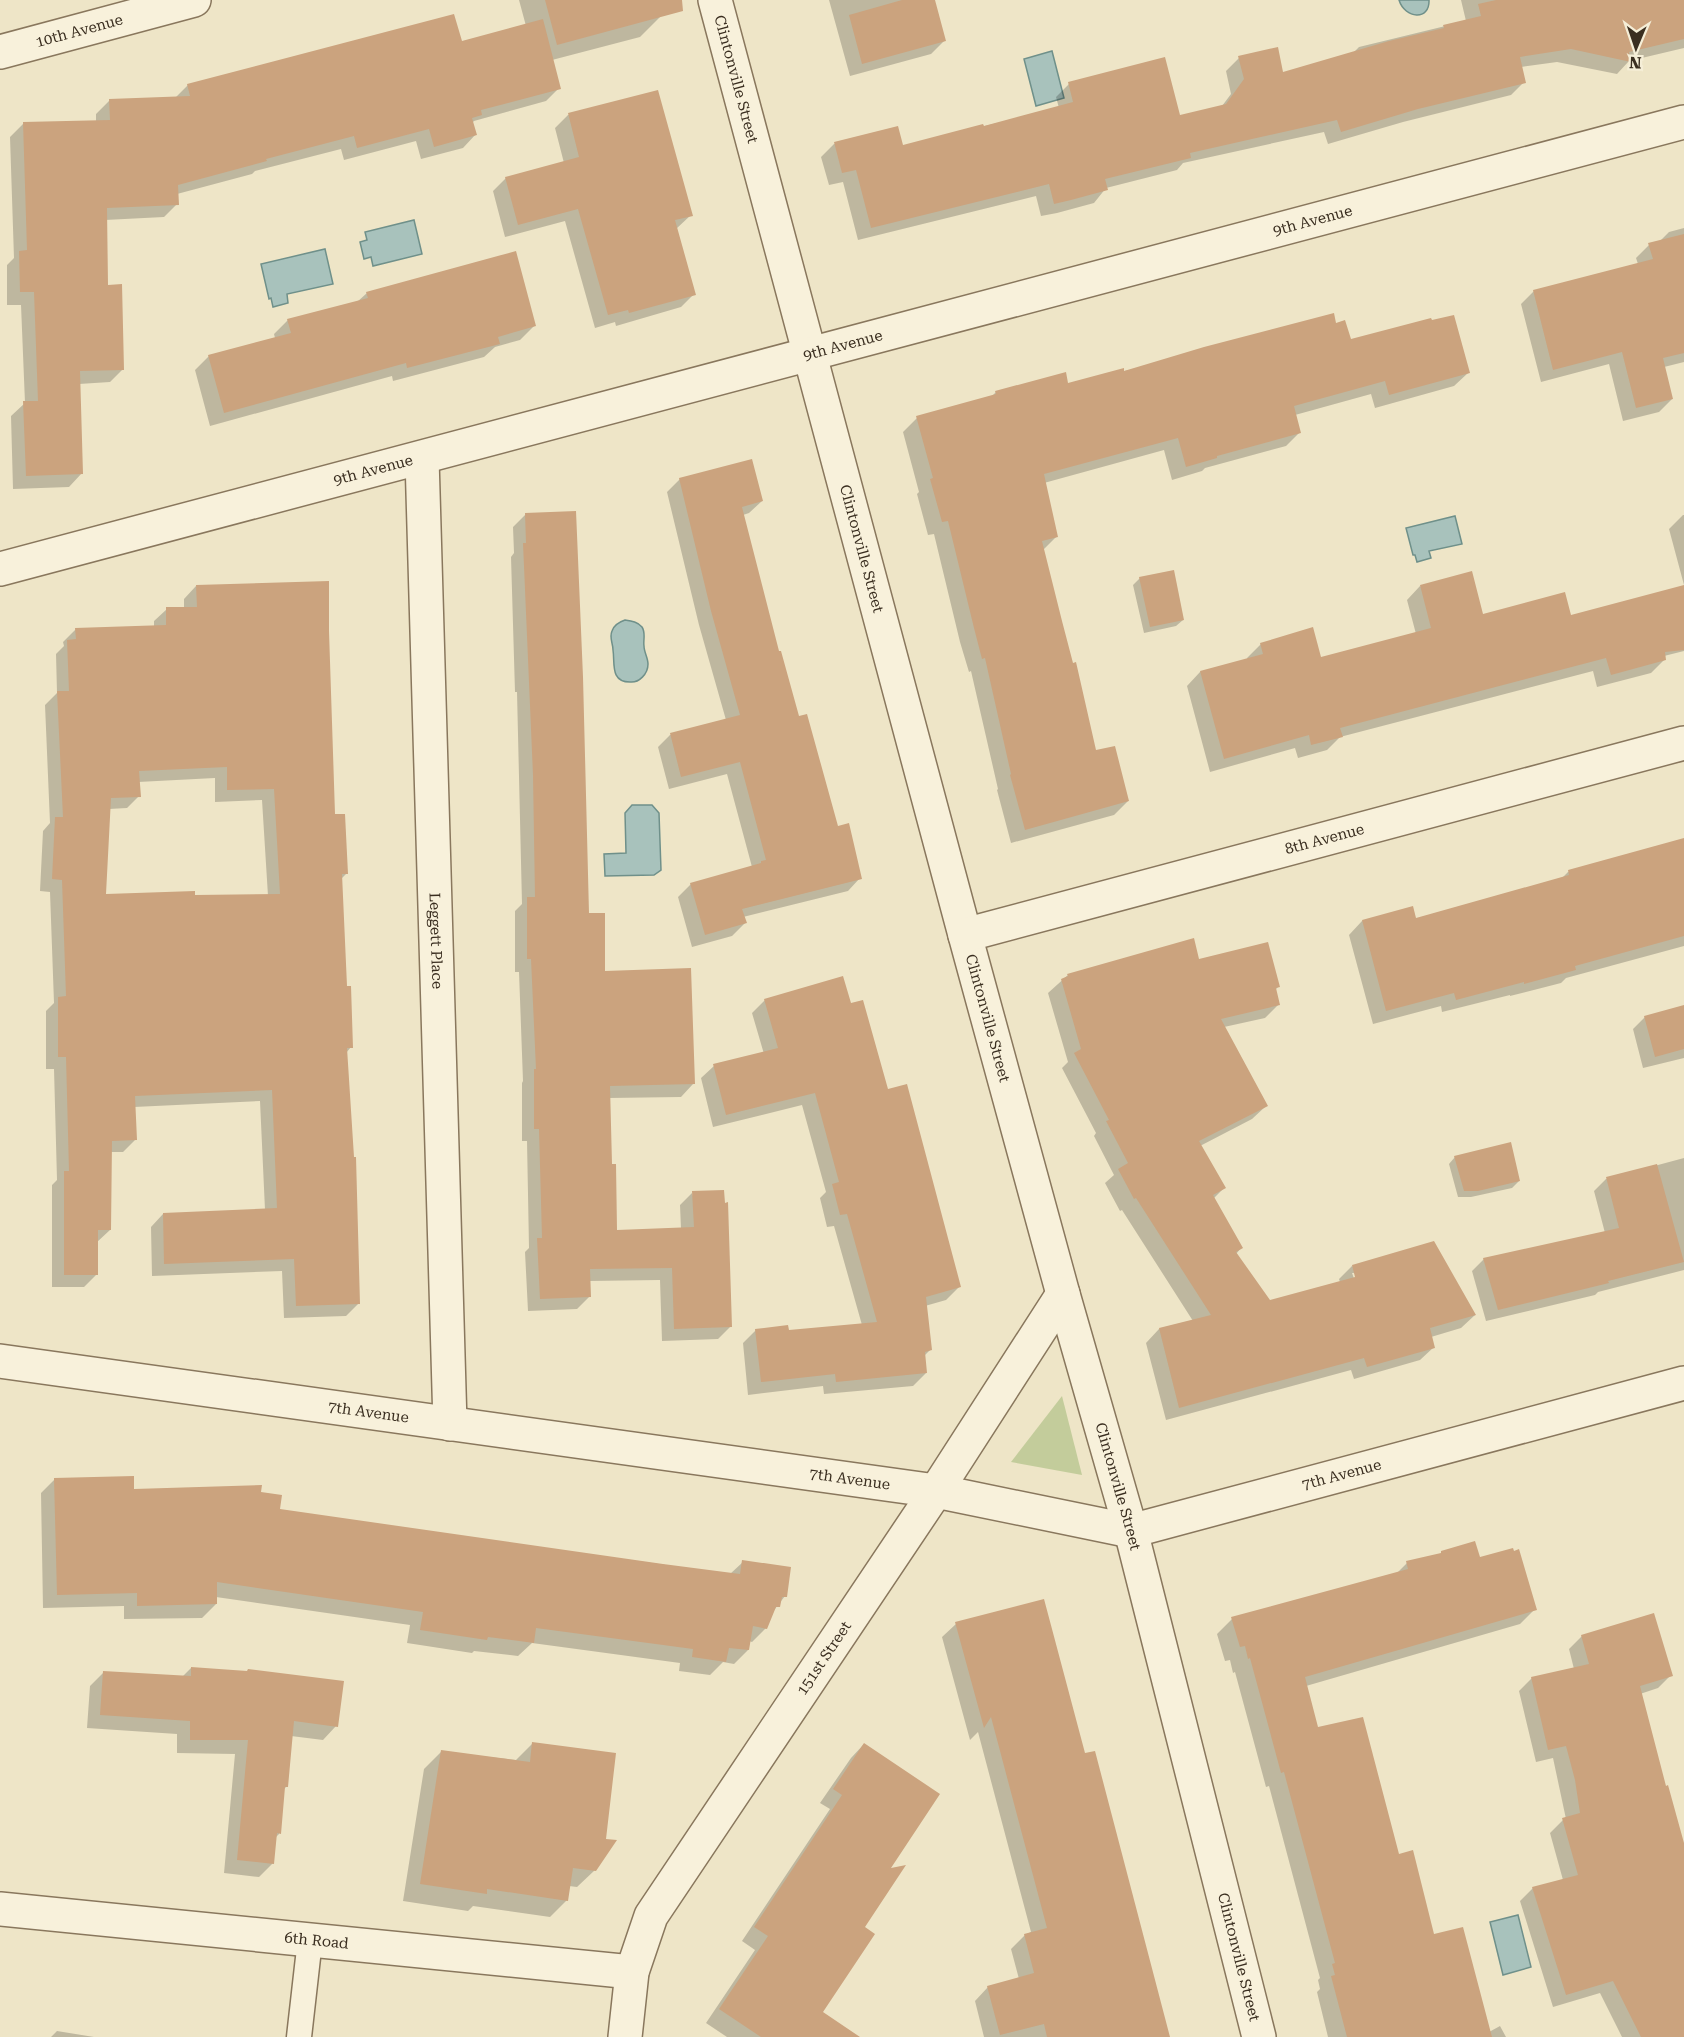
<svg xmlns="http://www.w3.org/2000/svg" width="1684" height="2037" font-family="'Roboto Serif',serif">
<rect width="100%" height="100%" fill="#eee5c7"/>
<path fill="#c3cc9b" d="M1062,1396L1082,1475L1011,1462Z"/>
<path fill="#a8c2bc" stroke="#6f908a" stroke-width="1.5" d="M1399,0H1429C1430,21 1405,19 1399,0Z
M1052,51L1064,98L1036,106L1024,59Z
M414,220L422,254L373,266L371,257L364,259L360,242L367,240L365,232Z
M325,249L333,284L287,294L288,303L273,307L271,298L269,299L261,264Z
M1455,516L1462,544L1429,551L1431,558L1417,562L1415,555H1413L1406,528Z
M625,620C632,621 638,622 642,627C646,633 643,640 644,646C644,652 648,658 648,664C648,674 639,683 630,682C610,682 615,663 613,650C613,643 609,638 612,631C614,625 619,622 625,620Z
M632,805H652L659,813L661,870L654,875L605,876L604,854L626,853L625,813Z
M1518,1915L1531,1967L1503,1975L1490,1922Z"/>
<path fill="#0003" fill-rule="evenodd" d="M519,0H657L661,16L640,37L552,60L559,88L546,101L474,121L472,123L476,134L463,148L421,159L416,141L344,160L341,149L255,171L252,174L177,194V204L164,217L105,220L106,286L123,369L110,382L79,384L82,473L69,487L13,489L11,416L25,403L21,305H7V265L14,258L10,137L23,124L96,122V114L109,101L174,99L188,85L460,42L526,26Z
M829,0H933L944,41L931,54L850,76Z
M1461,0H1684V48L1629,61L1617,74L1557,62L1521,67L1524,82L1511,95L1403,122L1328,144L1324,132L1183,163L1177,170L1106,188L1094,203L1057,213L1041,216L1036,196L858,240L843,182L829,185L821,157L834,144L897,127L902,146L1059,108L1056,97L1069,84L1179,117L1222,106L1231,94L1226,71L1239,58L1282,74L1352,54L1359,47L1466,21Z
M657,92L691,215L676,229L694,294L681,307L616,326L615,322L595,328L565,221L505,237L493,191L506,178L564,163L555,128L568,115Z
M1684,228V362L1664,367L1672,399L1659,412L1623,421L1609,364L1541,382L1521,304L1534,291L1638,264L1636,258L1649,245L1659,242L1669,232Z
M367,293L534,326L520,340L495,347L484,357L393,381L392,376L210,426L195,370L209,356L275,338L274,334L288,320L357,302Z
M1335,324L1350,341L1468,373L1454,386L1375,408L1371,394L1295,415L1300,432L1286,446L1205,468L1202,471L1172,480L1164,450L1044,483L1057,536L1043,550L1095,752L1128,801L1114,815L1011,843L997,790L998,789L971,671L969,672L960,642L934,534L928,535L917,494L919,492L903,432L917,418L991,397L996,392L1067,384Z
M680,479L762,501L749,513L743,515L778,653L798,718L837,828L860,878L848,891L743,917L745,923L732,936L692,947L678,897L691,884L752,867L727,774L669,789L658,747L670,735L726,720L699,625L667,492Z
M526,514L588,914L604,972L693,1084L681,1097L609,1098L610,1166L616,1232L681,1229L680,1205L692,1193L731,1326L718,1339L662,1341L660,1280L589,1281L590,1296L577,1309L528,1311L525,1252L529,1248L527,1141H522V1083L523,1081L519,972H515V911L522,904L517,692H515L511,557L514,553L513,527Z
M1683,515H1684V585L1669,529Z
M1140,578L1183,620L1176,626L1144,633L1133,585Z
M196,586L334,816L347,873L341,879L345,988L351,1047L346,1053L359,1303L346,1316L284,1318L282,1271L152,1276L151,1227L163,1214L265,1210L260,1101L134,1107L135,1140L123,1152H110V1230L96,1243V1275L84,1287H52V1185L57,1180L54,1069H46V1011L54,1003L50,892L40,891L43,831L50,823L45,705L57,693L56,654L64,646L63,642L76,629L154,627V621L167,609H184V599ZM215,778V802L262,800L268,896H105L109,809L127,808L139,796L138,782Z
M1420,586L1482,616L1570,617L1684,586V651L1664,656L1665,659L1651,673L1597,687L1593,671L1340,737L1327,750L1298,758L1295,748L1210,772L1187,686L1200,672L1248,660L1247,658L1261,644L1320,659L1416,634L1407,600Z
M1684,840V946L1566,978L1561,983L1510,996V995L1442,1012L1441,1006L1373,1024L1349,935L1362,921L1415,919L1562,878L1568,872Z
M1198,961L1278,987L1275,990L1279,1004L1265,1018L1224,1027L1266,1106L1252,1119L1200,1146L1224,1188L1213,1199L1241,1248L1236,1254L1270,1302L1340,1282L1339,1279L1352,1266L1475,1315L1461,1328L1431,1337L1434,1347L1420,1360L1354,1379L1351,1370L1166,1420L1146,1343L1159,1329L1193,1321L1122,1210L1120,1211L1105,1183L1114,1175L1094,1136L1096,1133L1062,1068L1068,1062L1048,993L1068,975ZM1352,1273H1355L1356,1284Z
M765,1000L850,1005L887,1091L959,1287L946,1300L925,1306L930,1350L924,1356L926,1373L913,1386L824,1394L823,1386L748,1395L743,1343L756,1330L787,1332L862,1325L834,1226L827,1227L820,1198L826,1192L802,1105L713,1127L701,1078L714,1066L764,1054L752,1013Z
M1684,1006V1058L1643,1068L1633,1029L1645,1017Z
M1455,1157L1519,1181L1512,1188L1471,1197H1458L1449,1164Z
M1684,1158V1270L1598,1292L1595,1295L1486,1321L1472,1271L1484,1259L1605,1233L1594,1191L1606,1179Z
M55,1479L133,1490L259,1493L278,1511L730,1574L743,1562L785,1596L771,1614L766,1628L752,1642L749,1641L748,1650L734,1664L723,1662L710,1675L679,1671L680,1663L532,1643L518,1656L474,1651L472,1653L407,1643L410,1625L216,1597V1604L202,1618L124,1619V1606L43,1608L41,1493Z
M1479,1559L1535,1609L1520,1624L1306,1686L1317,1729L1398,1856L1433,1936L1489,2032L1500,2026L1506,2037H1328L1317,1992L1320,1989L1318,1980L1320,1978L1269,1786L1266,1787L1235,1672L1233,1673L1230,1660L1225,1661L1217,1634L1232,1619L1397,1573L1407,1563Z
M956,1624L1084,1755L1168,2037H984L975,2001L988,1987L1019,1979L1011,1949L1025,1935L1031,1932L978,1732L970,1740L942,1637Z
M1582,1636L1671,1675L1658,1688L1640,1694L1665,1788L1684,1848V2037H1622L1600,1993L1553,2007L1520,1901L1533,1888L1563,1880L1550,1833L1563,1820L1566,1819L1553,1758L1536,1762L1519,1691L1532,1678L1574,1669L1569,1649Z
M191,1668L336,1726L323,1740L291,1736L286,1787L283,1790L279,1834L275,1838L273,1863L259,1877L224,1873L235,1754L177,1753V1734L87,1728L90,1686L104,1672L182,1677Z
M533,1743L595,1870L577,1887L569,1886L567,1900L550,1917L473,1906L468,1911L403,1901L424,1769L441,1752L516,1760Z
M864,1744L888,1871L863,1928L821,2013L857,2037H727L706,2023L755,1950L742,1941L830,1809L820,1803L851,1758Z
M57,2031L94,2037H51Z"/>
<path fill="#cba37e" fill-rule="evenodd" d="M545,0H682L683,11L557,45Z
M902,0H935L946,41L862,64L849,15Z
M1496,0H1684V39L1629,52L1631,62L1571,49L1520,57L1526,83L1418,109L1341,132L1337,120L1190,153L1191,158L1105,179L1108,190L1071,200L1054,204L1049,184L871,228L856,170L842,173L834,142L898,126L903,145L983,124L984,126L1073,102L1068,82L1165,57L1180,115L1226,104L1244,79L1238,56L1278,47L1283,72L1389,41L1444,28L1443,25L1481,16L1478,4Z
M454,14L462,41L543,19L561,89L481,110L482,115L472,118L477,135L434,147L429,129L357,148L354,136L266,159L267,161L178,185L179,205L107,208L108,285L122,284L124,370L80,371L83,474L26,476L23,401H38L34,292H20L19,251L27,250L23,122L110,120L109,99L190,96L187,84Z
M658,90L693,216L675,220L696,295L629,313L628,310L608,315L578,209L518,225L505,177L579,157L568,113Z
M1684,234V353L1663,358L1673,399L1636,408L1622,352L1553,370L1533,290L1653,259L1648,243Z
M516,251L536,326L498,337L500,344L407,368L406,363L224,413L208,355L291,333L287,319L368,298L366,292Z
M1334,313L1336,323L1345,320L1351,339L1431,318L1432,320L1454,315L1470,373L1389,395L1385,381L1294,406L1301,433L1217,456V458L1186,467L1178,438L1044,474L1058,537L1042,541L1062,621L1073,663L1076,662L1096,750L1115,746L1129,801L1025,830L1010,775L1011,774L985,658L982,659L974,628L948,521L942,522L930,479L933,478L916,416L996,394L995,391L1066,372L1068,383L1124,368V371L1204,347Z
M752,459L763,501L742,507L779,651H781L799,716L807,714L838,826L849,823L862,879L742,909L747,923L705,935L690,883L761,863V861L766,860L740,762L681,777L670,733L740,715L711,611L679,478Z
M576,511L583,677L589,913H605V971L691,968L695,1084L610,1086L612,1164H616L617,1230L694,1227L692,1191L724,1190L725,1203L728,1202L732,1327L674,1329L672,1268L590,1269L591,1297L540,1299L537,1238H542L539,1129H534V1069H536L531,959H527V897H535L533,775L523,543H526L525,513Z
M1174,570L1184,620L1150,627L1139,577Z
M1472,571L1483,614L1565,592L1571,615L1684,585V650L1665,652L1666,660L1611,675L1606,658L1340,728L1343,737L1311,745L1309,735L1224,759L1200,671L1263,654L1260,643L1313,627L1321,657L1431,628L1420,585Z
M329,581V631L335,814H345L348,874H342L347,986H351L353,1048H347L354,1157H356L360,1304L296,1306L294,1259L164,1264L163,1213L277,1208L272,1090L135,1096L137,1140L112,1141L111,1230H98V1275H64V1171H69L66,1057H58V997L66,996L62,880L52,879L55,817H63L57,691H69L67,640L76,639L75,628L166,625V607H197L196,585ZM227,767V790L274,789L280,894L195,895V891L106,894L111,798L141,797L139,771Z
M1684,838V936L1575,966L1576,970L1524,984V982L1456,1000L1454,993L1386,1011L1362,920L1413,906L1416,918L1569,875L1568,870Z
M1194,938L1199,959L1268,942L1280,987L1276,988L1280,1005L1221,1019L1268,1106L1199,1141L1226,1188L1213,1195L1243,1248L1236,1252L1270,1300L1355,1277L1352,1265L1434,1241L1476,1315L1430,1328L1435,1348L1367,1367L1364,1358L1179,1408L1159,1328L1211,1315L1136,1198L1134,1199L1118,1169L1128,1163L1106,1121L1109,1120L1074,1053L1081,1049L1061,979L1068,976L1067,974Z
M843,976L851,1003L863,1000L888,1089L907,1084L961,1287L926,1297L932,1350L925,1352L927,1373L836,1382L835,1374L761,1382L755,1329L788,1325L789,1330L877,1322L847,1214L840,1215L832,1184L839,1182L815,1093L726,1115L713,1064L778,1048L764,999Z
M1684,1005V1049L1655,1057L1644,1016Z
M1511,1142L1520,1181L1478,1191H1464L1454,1156Z
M1657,1164L1684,1262L1608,1281L1609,1283L1498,1310L1483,1258L1619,1228L1606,1177Z
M134,1476V1489L262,1485L261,1492L282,1495L280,1509L663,1564L740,1574L742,1560L791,1567L787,1597H782L780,1607H776L767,1629L753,1626L749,1650L729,1648L726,1662L692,1657L693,1649L536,1628L534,1643L488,1637L487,1640L420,1630L423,1612L217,1582V1604L137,1606V1593L57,1595L54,1478Z
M1475,1541L1480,1557L1513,1548L1514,1551L1519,1549L1537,1610L1305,1677L1318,1727L1363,1717L1399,1854L1413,1850L1434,1934L1463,1927L1492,2037H1347L1331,1976L1335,1975L1332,1964L1335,1963L1284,1772L1281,1773L1250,1658L1248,1659L1245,1646L1240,1647L1231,1617L1408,1569L1406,1561L1441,1553V1551Z
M1044,1599L1085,1753L1095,1751L1170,2037H1047L1044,2024L1000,2035L987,1986L1034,1973L1024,1934L1047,1928L991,1717L984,1728L955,1622Z
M1654,1613L1673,1676L1640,1686L1666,1786L1668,1785L1684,1843V2037H1641L1613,1981L1566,1995L1532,1887L1578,1875L1562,1818L1580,1813L1575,1780L1566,1746L1548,1750L1531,1677L1589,1664L1581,1635Z
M191,1667L247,1671L248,1669L344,1681L338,1727L294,1721L288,1787H285L281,1834L277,1833L274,1864L237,1860L248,1740H190V1721L100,1715L103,1671L191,1676Z
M532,1742L616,1753L606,1839L617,1840L596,1871L573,1868L568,1901L487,1889V1894L420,1884L441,1750L530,1762Z
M864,1743L940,1794L891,1868L906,1865L865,1927L875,1934L823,2012L860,2037H761L719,2009L768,1936L754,1927L842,1795L833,1789Z"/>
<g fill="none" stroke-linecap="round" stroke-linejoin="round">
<g stroke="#89775d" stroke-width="27">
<path id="lane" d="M299,2037L310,1940"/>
</g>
<g stroke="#89775d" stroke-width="36">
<g id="street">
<path id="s1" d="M715,0L965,935L1063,1294L1131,1531L1259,2037"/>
<path id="s2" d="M0,52L194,0"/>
<path id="s3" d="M422,458L450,1424"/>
<path id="s4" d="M0,569L1684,122"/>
<path id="s5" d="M965,935L1684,743"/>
<path id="s6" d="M0,1361L936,1491L1131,1531L1684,1383"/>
<path id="s7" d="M0,1909L632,1972"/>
<path id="s8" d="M625,2037L632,1972L651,1916L936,1491L1063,1294"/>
</g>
</g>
<use href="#lane" stroke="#f8f1db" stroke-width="24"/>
<use href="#street" stroke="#f8f1db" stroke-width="33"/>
</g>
<g text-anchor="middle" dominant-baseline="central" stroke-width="4.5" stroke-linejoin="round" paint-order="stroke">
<g font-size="15" fill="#3a2e20" stroke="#f5eed7">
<text stroke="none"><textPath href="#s2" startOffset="82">10th Avenue</textPath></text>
<text stroke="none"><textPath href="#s1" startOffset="82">Clintonville Street</textPath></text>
<text stroke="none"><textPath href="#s4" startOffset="1358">9th Avenue</textPath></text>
<text stroke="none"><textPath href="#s4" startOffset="872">9th Avenue</textPath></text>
<text stroke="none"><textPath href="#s4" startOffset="386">9th Avenue</textPath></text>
<text stroke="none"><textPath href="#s1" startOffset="568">Clintonville Street</textPath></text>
<text stroke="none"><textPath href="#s5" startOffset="372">8th Avenue</textPath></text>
<text stroke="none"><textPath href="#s3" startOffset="483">Leggett Place</textPath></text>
<text stroke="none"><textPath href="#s1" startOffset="1054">Clintonville Street</textPath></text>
<text stroke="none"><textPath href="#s6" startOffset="372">7th Avenue</textPath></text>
<text stroke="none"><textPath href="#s6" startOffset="1362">7th Avenue</textPath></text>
<text stroke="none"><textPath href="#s6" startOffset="858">7th Avenue</textPath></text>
<text stroke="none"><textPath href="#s1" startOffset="1540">Clintonville Street</textPath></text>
<text stroke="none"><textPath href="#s8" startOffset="435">151st Street</textPath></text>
<text stroke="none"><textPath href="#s7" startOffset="318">6th Road</textPath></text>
<text stroke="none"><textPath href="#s1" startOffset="2026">Clintonville Street</textPath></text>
</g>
</g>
<g transform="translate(1636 48) rotate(182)" stroke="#f5eed7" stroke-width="4.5" paint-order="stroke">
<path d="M0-4.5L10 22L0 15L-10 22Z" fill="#3a2e20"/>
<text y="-9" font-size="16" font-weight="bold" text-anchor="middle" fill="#3a2e20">N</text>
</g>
</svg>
